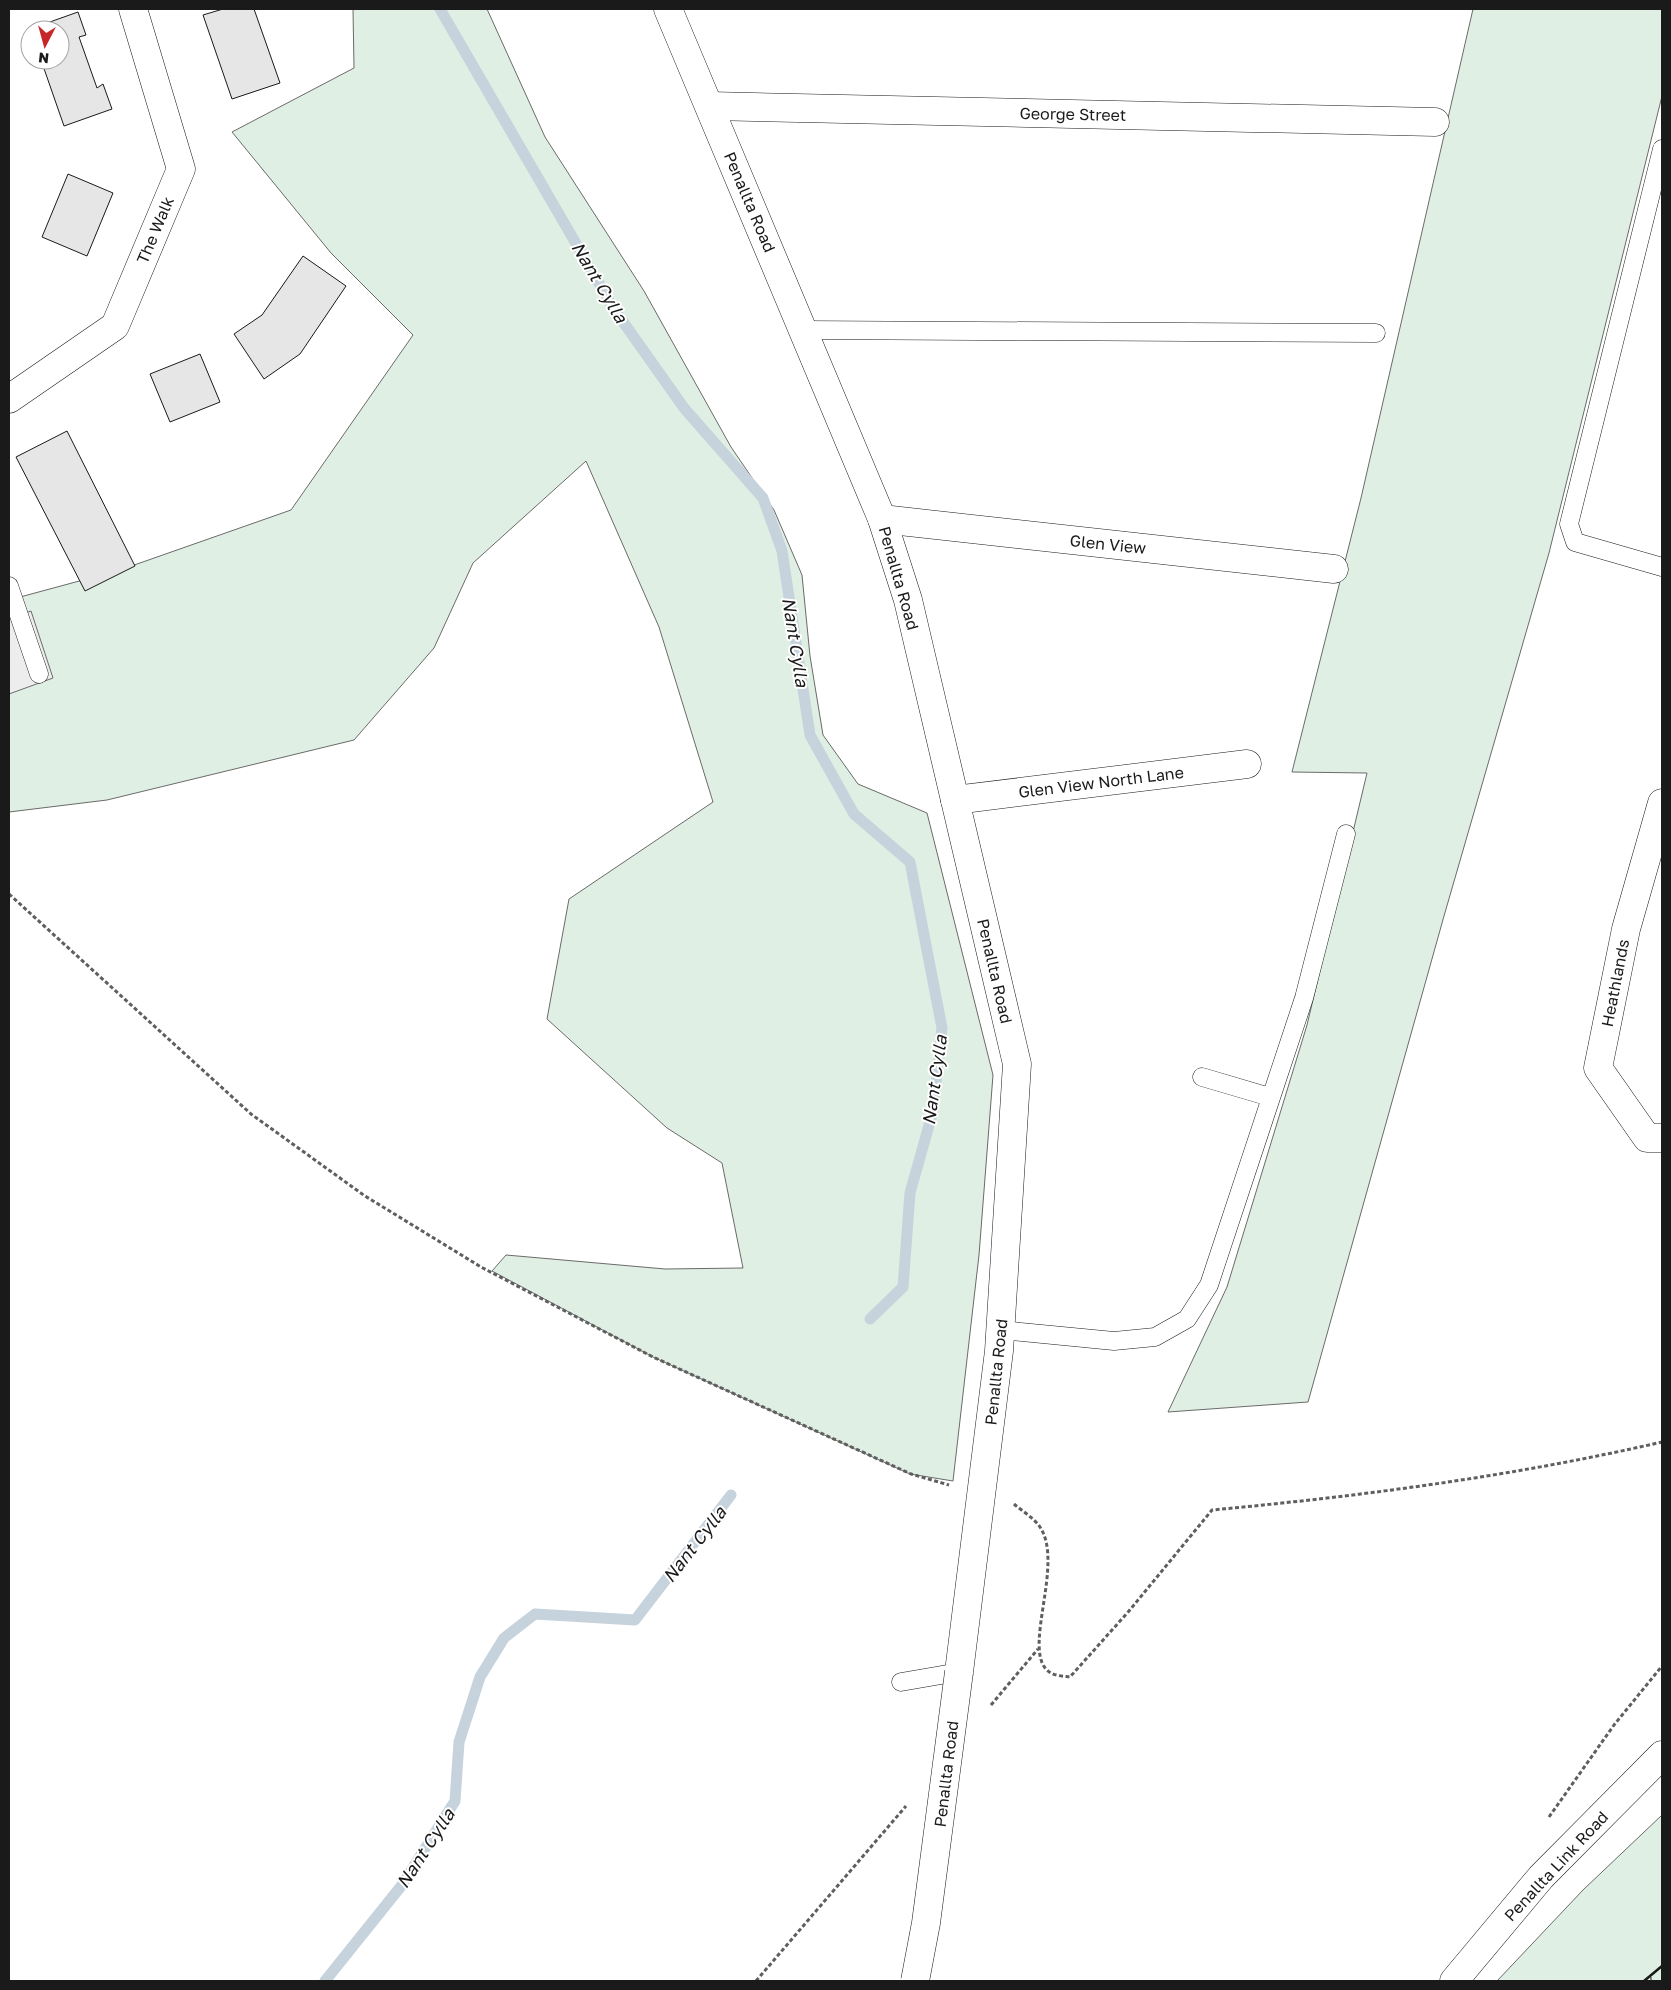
<svg xmlns="http://www.w3.org/2000/svg" width="1671" height="1990" font-family="'Golos Text',sans-serif">
<rect width="100%" height="100%" fill="#fff"/>
<path fill="#e0efe3" stroke="#6a6a6a" d="M353,9H487L545,137L644,291L731,447L774,510L802,575L810,656L823,735L858,784L927,813L993,1075L979,1255L953,1481L910,1474L653,1357L492,1271L506,1255L665,1269L743,1268L722,1163L667,1128L547,1019L569,899L713,802L659,627L586,461L473,563L434,648L354,740L107,800L9,812V600L120,570L291,510L413,335L331,253L232,132L354,68Z
M1473,9H1662V96L1549,553L1444,916L1308,1402L1168,1412L1227,1287L1307,1025L1367,773L1292,772L1361,498Z
M1662,1815V1981H1497L1583,1890Z"/>
<path fill="#ededed" stroke="#6a6a6a" d="M31,611L53,678L9,694V619Z"/>
<g fill="none" stroke-linecap="round" stroke-linejoin="round">
<path stroke="#c6d2dc" stroke-width="11" d="M440,9L614,309L684,408L763,498L782,551L810,735L854,814L910,862L942,1028L933,1111L910,1193L903,1287L870,1319
M325,1981L402,1885L455,1801L459,1742L480,1677L504,1638L535,1614L635,1620L731,1495"/>
</g>
<path fill="#e6e6e6" stroke="#1a1a1a" d="M223,9H254L280,83L232,99L203,15Z
M78,12L86,35L79,37L97,88L103,84L112,109L64,126L41,60H60V30L30,29Z
M68,174L113,193L87,256L42,237Z
M303,256L346,286L300,354L264,379L234,334L262,315Z
M200,354L220,402L170,422L150,374Z
M67,431L135,566L85,591L16,457Z"/>
<g fill="none" stroke-linecap="round" stroke-linejoin="round">
<g stroke="#1a1a1a" stroke-width="19">
<path id="lane" d="M1662,149L1569,524L1575,542L1662,567
M803,330L1376,333
M9,586L39,674
M1202,1077L1270,1097
M1001,1330L1114,1341L1155,1337L1187,1319L1209,1285L1304,998L1346,834
M901,1682L959,1672"/>
</g>
<g stroke="#1a1a1a" stroke-width="29">
<path id="street" d="M710,106L1435,122
M9,399L115,326L181,169L133,9
M882,519L1334,569
M955,800L1247,764
M1662,803L1626,929L1598,1068L1647,1138H1662"/>
</g>
<g stroke="#1a1a1a" stroke-width="29">
<path id="secondary" d="M668,9L882,519L908,600L1017,1064L999,1351L959,1672
M1454,1981L1541,1877L1662,1755"/>
</g>
<path stroke="#5f5f5f" stroke-width="3" stroke-dasharray="4 2.5" stroke-linecap="butt" d="M9,894L251,1114L365,1196L481,1267L653,1357L911,1474L949,1485
M1014,1504C1022,1511 1034,1518 1040,1527C1064,1563 1024,1645 1046,1669C1052,1676 1062,1676 1070,1677L1129,1611L1212,1510C1363,1496 1514,1476 1662,1442
M991,1705L1038,1649
M1549,1817L1614,1725L1662,1666
M756,1981L906,1806"/>
<use href="#lane" stroke="#fff" stroke-width="18"/>
<use href="#street" stroke="#fff" stroke-width="28"/>
<use href="#secondary" stroke="#fff" stroke-width="28"/>
<g stroke="#1a1a1a" stroke-width="29" stroke-linecap="butt">
<path id="secondary-bridge" d="M915,1981L926,1923L959,1672"/>
</g>
<use href="#secondary-bridge" stroke="#fff" stroke-width="28"/>
<path stroke="#1a1a1a" stroke-width="1" stroke-dasharray="6 2.5" stroke-linecap="butt" d="M1651,1977V1981"/>
<path stroke="#1a1a1a" stroke-width="2.5" d="M1644,1981L1662,1966"/>
</g>
<g text-anchor="middle" dominant-baseline="central" stroke-width="4" stroke-linejoin="round" paint-order="stroke">
<g font-size="16" fill="#1a1a1a" stroke="#fff">
<text transform="translate(1073 114) rotate(1)">George Street</text>
<text transform="translate(750 202) rotate(67)">Penallta Road</text>
<text transform="translate(155 230) rotate(-67)">The Walk</text>
<text transform="translate(1108 544) rotate(6)">Glen View</text>
<text transform="translate(899 578) rotate(74)">Penallta Road</text>
<text transform="translate(1101 782) rotate(-7)">Glen View North Lane</text>
<text transform="translate(995 971) rotate(77)">Penallta Road</text>
<text transform="translate(1615 983) rotate(-79)">Heathlands</text>
<text transform="translate(996 1372) rotate(-84)">Penallta Road</text>
<text transform="translate(946 1774) rotate(-83)">Penallta Road</text>
<text transform="translate(1556 1866) rotate(-47)">Penallta Link Road</text>
</g>
<g font-size="18" font-style="italic" fill="#1a1a1a" stroke="#fff">
<text transform="translate(600 282) rotate(59)">Nant Cylla</text>
<text transform="translate(796 642) rotate(81)">Nant Cylla</text>
<text transform="translate(934 1080) rotate(-82)">Nant Cylla</text>
<text transform="translate(694 1544) rotate(-52)">Nant Cylla</text>
<text transform="translate(425 1848) rotate(-57)">Nant Cylla</text>
</g>
</g>
<rect width="1671" height="1990" fill="none" stroke="#1a1a1a" stroke-width="20"/>
<g transform="translate(45 45) rotate(186)"><circle r="24" fill="#ffffff" stroke="#a3a3a3"/>
<path d="M0-4L9 19L0 12L-9 19Z" fill="#c62828"/>
<text y="-8" font-size="14" font-weight="bold" text-anchor="middle" fill="#1a1a1a">N</text>
</g>
</svg>
